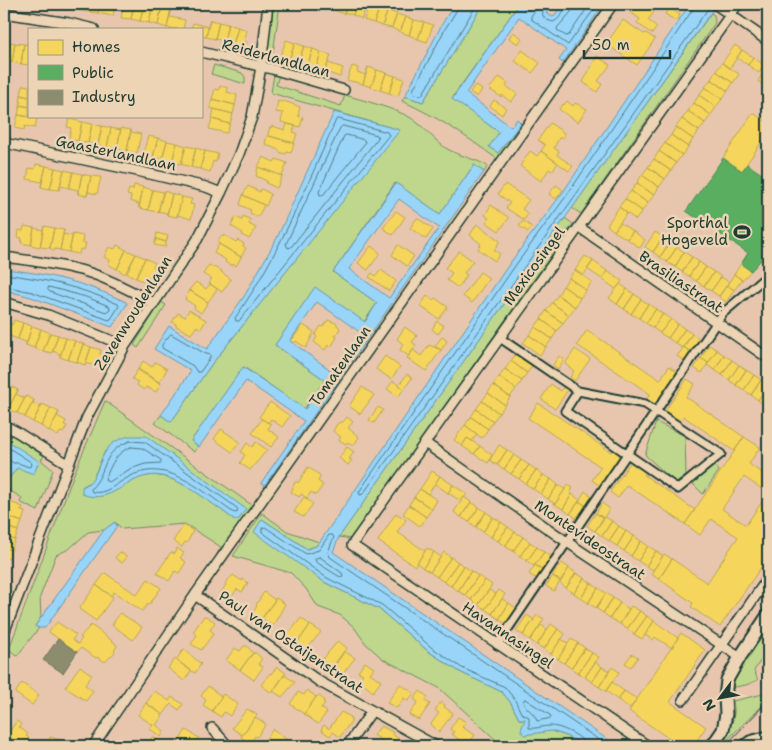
<svg xmlns="http://www.w3.org/2000/svg" width="772" height="750" font-family="'Shantell Sans',sans-serif">
<rect width="100%" height="100%" fill="#e8c6ad"/>
<filter id="ink" filterUnits="userSpaceOnUse"><feTurbulence type="fractalNoise" baseFrequency=".02" numOctaves="2"/><feDisplacementMap in="SourceGraphic" scale="10" xChannelSelector="R" yChannelSelector="G"/><feConvolveMatrix kernelMatrix="1 2 1 2 8 2 1 2 1" color-interpolation-filters="sRGB"/></filter>
<g filter="url(#ink)">
<path fill="#bed78d" stroke="#6e8a60" fill-rule="evenodd" d="M274,4H280L273,53H267Z
M483,4H534L528,12L519,4L452,98L500,133L498,153L521,123L523,125L497,159C466,136 438,117 402,101L405,96L423,102Z
M711,13L714,15L715,23L581,214L572,208Z
M214,65L242,73L245,77V84L211,74Z
M274,74L279,75L276,85L341,106L345,95C363,100 396,109 411,118C425,127 435,142 449,150C462,157 476,159 488,166L484,172L474,165L440,214L395,183L333,272L377,303L364,322L315,288L275,345L325,380L304,409L244,367L191,441L198,446L194,452L155,423L161,415L171,422L211,365L399,130L271,93Z
M565,218L573,224L351,539L339,537Z
M161,302L166,305L138,348L134,345Z
M105,401L253,506L219,556L217,554L221,547L185,524L122,529L115,522L104,530L88,532L69,549L56,555L40,597L41,617L35,626L39,628L17,656L9,649L75,471ZM105,451L172,454L235,520C212,504 174,470 146,476C137,477 130,484 121,487C110,489 94,487 82,487L92,481Z
M656,422L685,436L686,476L676,483L645,455Z
M4,430L44,456L41,460L53,470L38,511L20,502L22,498L4,487V485L17,468L13,445L4,439Z
M714,465L719,471L703,494L693,484L694,481Z
M262,513L287,531L319,542L316,546L307,549L262,519L324,582L379,609L428,651L460,672L502,692L511,703L519,719H535L551,731L564,735L585,746H491L495,739L439,688L383,659L366,644L354,627L340,615L318,607L306,589L291,573L233,556Z
M768,624V648L754,671L758,680L746,685L729,688L741,664Z
M768,691V700L728,739L722,746H718C729,729 737,721 733,701L763,694Z"/>
<path fill="#99d5f9" stroke="#6898aa" fill-rule="evenodd" d="M454,4H483L423,102L405,96L441,26Z
M519,4L528,11L534,4H553L546,13L553,17L563,4H604L563,63L559,60L566,50L519,17L466,93L511,127L517,119L521,123L498,153L489,147L499,132L452,99Z
M690,4H717L339,537L333,552L617,746H585L564,735L551,731L524,735L521,730L525,719H519L511,703L502,692L460,672L428,651L379,609L324,582L254,532L262,519L307,549L316,546L319,543L510,263L563,192Z
M334,112L400,130L211,365L171,422L161,415L191,371L154,349L169,326L207,349L245,295L277,238Z
M474,165L484,172L265,485L261,483L304,421L246,381L199,447L191,441L243,367L305,409L325,380L275,345L315,287L365,322L377,303L333,272L396,183L440,214ZM399,199L439,228L389,298L349,269ZM317,302L364,335L336,374L290,341Z
M4,269C50,274 83,282 126,302L127,304L112,327L31,297L4,290Z
M129,436H146L246,509L239,519L235,520C215,506 184,480 161,476C129,470 114,507 82,494V487C98,481 97,463 106,451C111,442 120,439 129,436Z
M4,439L39,461L34,474L17,468L4,485V470L7,464L4,462Z
M115,522L117,526L45,628H39L35,626L104,530Z"/>
<path fill="#f6d55c" stroke="#b6a750" fill-rule="evenodd" d="M78,4H90L88,12L78,10Z
M90,4H99L98,13L88,12Z
M99,4L115,5L113,16L98,13Z
M124,4H134L131,19L121,18Z
M134,4H144L140,21L131,19Z
M144,4H153L149,23L140,21Z
M153,4L162,6L158,25L149,23Z
M336,4H347L344,14L334,10Z
M347,4H356L353,15L344,12Z
M356,4H366L362,19L353,15Z
M370,4L380,7L374,23L364,20Z
M634,4H646L654,12L648,20L657,27L652,34L637,23L640,19L629,11Z
M162,6L171,8L167,28L158,25Z
M380,7L388,10L382,26L374,23Z
M171,8L170,17L185,20L183,29L167,28Z
M670,8L680,15L676,21L665,14Z
M388,10V11L397,14L392,28L382,26L388,10H389Z
M397,14L406,17L400,32L392,28Z
M406,17L414,20L409,35L400,32Z
M210,19L206,37L201,36V29H191L193,23L208,27Z
M210,20L219,22L215,39L206,37Z
M414,20L424,22L418,39L409,35Z
M623,20L644,34L646,33L655,39L637,65L606,44Z
M219,22L228,24L224,41L215,39Z
M424,22L433,25L427,42L418,39Z
M228,24L238,27L233,45L224,41Z
M238,27L247,30L244,41L247,42L246,47L233,45Z
M513,32L522,38L518,44L509,38Z
M286,40L295,43L289,60L280,57Z
M5,42L15,43L12,62L4,61Z
M15,43L24,44L21,64L12,62Z
M295,43L304,46L298,63L289,60Z
M24,44L29,45V65L21,64Z
M735,45L742,50L730,68L722,63Z
M304,46L313,49L307,66L298,63Z
M313,49L321,52L316,69L307,66Z
M522,50L540,63L532,73L515,61Z
M742,50L753,57L748,65L737,58Z
M321,52L331,55L325,72L316,69Z
M597,56L610,65L598,81L602,84L597,92L583,82Z
M753,57L764,65L759,73L748,65Z
M328,63L343,68L340,77L325,72Z
M722,63L739,74L733,83L716,71Z
M352,66L358,68L357,72L365,75L368,67L363,84L347,80Z
M768,66V82L765,86L758,81Z
M368,67L377,70L371,87L363,84Z
M377,70L386,73L380,90L371,87Z
M716,71L733,83L728,91L711,79Z
M386,73L395,76L389,93L380,90Z
M395,76L404,79L398,96L389,93Z
M499,77L508,83L506,86L517,94L511,102L502,95L501,97L489,89Z
M711,79L728,91L722,99L705,87Z
M23,85L29,86V97L21,95Z
M475,85L482,90L477,97L470,92Z
M220,86L228,88L227,92L237,95L235,105L212,99L215,89L219,90Z
M705,87L722,99L716,107L699,95Z
M21,95L29,97V107L20,105Z
M699,95L716,107L711,115L694,103Z
M212,99L235,105L233,114L210,108Z
M494,100L506,108L502,115L490,106Z
M278,101L283,102L284,101L300,107L298,116L303,117L300,127L281,122L283,113L276,112Z
M567,101L573,106L575,103L587,109L578,122L560,110L559,109L563,104L564,105Z
M694,103L711,115L705,123L688,111Z
M20,105L29,107V116H37V118L18,115Z
M214,109L233,114L230,124L212,119Z
M688,111L705,123L699,131L682,119Z
M753,113L768,123V145L762,141L742,171L723,158Z
M18,115L37,118L35,128L25,126L24,130L15,128Z
M69,119L82,122L78,141L69,139L71,128L67,127Z
M212,119L230,124L227,133L209,129Z
M682,119L699,131L693,139L676,127Z
M82,122L92,124L88,143L78,141Z
M550,123L564,133V137L559,138L554,148L559,151L557,155L573,166L569,171L541,151L545,145L538,140Z
M92,124L102,126L98,145L88,143Z
M287,124L295,126L293,132L297,133L294,143L269,136L268,134L270,127L271,128L272,126L285,130Z
M102,126L111,128L107,147L98,145Z
M676,127L693,139L688,147L671,135Z
M111,128L121,130V128L117,149L107,147Z
M121,128L131,130L127,151L117,149Z
M131,130V132L141,134L137,153L127,151Z
M671,135L688,147L682,155L665,143Z
M148,136L158,138L153,157L143,154Z
M267,136H269L294,143L291,153L287,152L286,154L279,152V150L266,145L267,144L265,143Z
M158,138L167,141L162,159L153,157Z
M167,141L177,143L172,162L162,159Z
M177,143L186,146L181,164L172,162Z
M665,143L682,155L676,163L659,151Z
M186,146L196,148L191,167L181,164Z
M196,148L205,151L200,169L191,167Z
M205,151L218,154L216,162L213,161L210,172L200,169Z
M530,151L537,156L541,151L558,163L552,171L549,169L541,181L520,166Z
M659,151L676,163L671,171L654,159Z
M263,157L274,162L276,159L287,163L282,176L258,167Z
M654,159L671,171L665,179L648,167Z
M36,164L46,166L41,187L42,182L27,179L29,168L35,169Z
M46,166L55,168L50,189L41,187Z
M258,167L282,176L277,188L266,183L267,181L256,176Z
M648,167L665,179L659,187L642,175Z
M55,168L64,170L59,190L50,189Z
M64,170L73,172L69,188L61,186L59,190Z
M73,172L82,174L78,194V190L69,188Z
M82,174L91,176L87,196L78,194Z
M642,175L659,187L654,195L637,183Z
M91,176L101,177L97,194L88,192L87,196Z
M637,183L654,195L648,203L631,191Z
M505,184L529,200L522,209L528,214L524,220L506,208L510,203L498,194Z
M134,185L143,187L139,208V204L130,201L131,196L127,195L129,189L133,190Z
M556,185L563,190L556,199L549,194Z
M248,186L260,192L261,189L271,194L266,206L243,195Z
M143,187L153,190L148,210L139,208Z
M153,190L163,192L158,212L148,210Z
M164,191L172,194L167,215V213L158,211V212Z
M631,191L648,203L642,211L625,199Z
M172,194L177,196V194L182,197L177,217L167,215Z
M243,195L264,205L258,217L250,213L251,210L240,205Z
M182,197L192,199L190,204L194,205L191,219L178,215L177,217Z
M625,199L642,211L636,220L619,207Z
M491,205L509,218L499,231L486,222L489,218L485,215Z
M619,207L627,213L614,231L607,225Z
M396,211L405,217L393,235L383,228Z
M243,216L251,220L249,224L256,228L249,239L242,235L243,233L231,226L236,217L242,220Z
M417,218L433,229L426,239L410,228Z
M523,221L532,227L528,232L519,226Z
M620,223L633,231L627,239L614,231Z
M477,224L500,241L494,250L500,254L495,261L478,249L481,244L470,235Z
M24,226L34,228L31,245L21,243L22,238L18,237L19,230L23,231Z
M44,226L54,228L50,248L40,247Z
M44,226L40,247L31,245L34,228L43,230Z
M54,228L64,230L60,250L55,249L54,251L50,248Z
M64,230L63,234L72,236L73,234L69,252L60,250Z
M633,231L645,240L640,248L627,239Z
M655,232L663,237L653,252L645,247Z
M157,233L168,236L166,242L156,239Z
M73,234L83,236L82,243H86L84,250L80,249L79,254L69,252Z
M224,235L236,242L238,240L244,244L243,246L246,248L241,257L219,244L218,242L221,236L223,237Z
M663,237L670,242L660,257L653,252Z
M156,239L166,242L165,247L154,245Z
M670,242L677,247L667,262L660,257Z
M219,244L241,257L236,266L233,264L232,266L225,262L226,260L214,253Z
M117,245L126,250L117,269L108,264L110,260L104,257L109,247L115,249Z
M398,245L414,256L407,266L392,255Z
M371,246L380,253L368,270L358,263Z
M677,247L684,252L675,267L667,262Z
M126,250L136,254L125,274L117,269Z
M459,251L473,261L464,273L467,275L458,288L447,280L452,273L445,268Z
M684,252L692,257L682,272L675,267Z
M136,254L145,258L136,278L127,273Z
M585,256L593,261L583,276L575,270Z
M692,257L699,262L689,276L682,272Z
M145,258L155,263L153,267L158,269L153,280L148,277L146,282L136,278Z
M593,261L607,271L602,279L587,269Z
M699,262L706,267L696,281L689,276Z
M741,264L751,271L742,280L734,274Z
M209,265L222,271L221,272L231,279L222,292L209,283L212,279L203,274Z
M706,267L714,272L704,286L696,281Z
M381,270L396,281L389,291L369,277L372,273L376,276Z
M575,270L592,282L586,290L569,278Z
M607,271L622,281L616,289L602,279Z
M480,272L489,278L472,303L463,296Z
M714,272L721,277L711,291L704,286Z
M734,274L742,280L734,290L727,285Z
M721,277L729,282L719,296L711,291Z
M569,278L586,290L580,298L563,286Z
M196,282L206,289L210,284L217,289L208,302L189,290Z
M620,284L627,289L617,304L609,298Z
M727,285L734,290L726,302L719,297Z
M563,286L580,298L575,307L558,295Z
M627,289L634,294L624,309L617,304Z
M189,290L208,302L201,313L194,308L195,306L185,299Z
M634,294L641,299L631,314L624,309Z
M558,295L575,307L569,315L552,303Z
M427,296L433,300L435,298L448,307L439,319L420,306Z
M641,299L648,304L639,318L631,314Z
M552,303L569,315L563,323L546,311Z
M648,304L656,309L646,323L639,318Z
M656,309L663,314L653,328L646,323Z
M189,310L206,320L201,329L197,326L191,334L176,326V324L172,322L178,313L185,317Z
M546,311L563,323L557,331L541,319Z
M663,314L671,319L660,333L653,328Z
M541,319L557,331L552,339L535,327Z
M671,319L678,324L668,338L660,333Z
M14,320L23,323L18,339L4,334L7,323L12,325Z
M328,320L336,323L340,329L335,336L337,337L331,347L328,345L325,350L314,342L317,337L315,335L321,326L323,327Z
M437,321L444,326L438,334L432,329Z
M23,323L32,326L26,345V342L18,339Z
M678,324L685,329L675,343L668,338Z
M303,325L314,332L306,348L296,341L294,343L291,341Z
M32,326L41,329L34,348L26,345Z
M405,327L417,336L412,342L416,345L409,356L400,350L403,344L397,339Z
M535,327L552,339L546,347L529,335Z
M41,329L50,333L43,351L34,348Z
M685,329L692,334L682,348L675,343Z
M587,330L660,380L669,366L677,372L655,405L647,399L650,394L577,345Z
M50,333L58,335L52,353L43,351Z
M692,334L700,339L691,352L684,347Z
M58,335L66,338L60,357V354L53,351L52,353Z
M529,335L546,347L540,355L523,343Z
M442,337L447,341L441,350L435,346Z
M66,338L75,341L68,360L60,357Z
M75,341L83,344L77,362L68,360Z
M83,344L91,347L85,365L77,362Z
M429,345L441,350L426,371L407,358L413,350L421,356Z
M709,345L717,350L708,363L701,358Z
M91,347L101,350L100,354L103,356L100,363L97,362L95,366L86,363L85,365Z
M684,347L691,352L687,361H685L677,356Z
M575,349L590,359L575,381L570,378L574,371L565,364Z
M717,350L724,355L715,370L707,365Z
M517,352L533,365L527,373L511,361Z
M724,355L732,360L722,375L715,370Z
M385,356L400,367L391,379L376,369Z
M559,356L564,359L558,369L553,365Z
M701,358L708,363L702,373L694,368Z
M732,360L739,365L729,380L722,375Z
M143,361L152,367L155,362L167,369L159,383L138,370Z
M511,361L527,373L522,381L505,369Z
M739,365L746,370L736,385L729,380Z
M138,369L161,383L156,392L146,387L144,390L137,385L138,382L132,379Z
M505,369L522,381L516,389L499,377Z
M746,370L754,375L744,390L736,385Z
M407,374L412,378L404,389L399,385Z
M754,375L761,380L751,395L744,390Z
M499,377L516,389L510,397L493,385Z
M687,379L695,384L686,397L744,437L734,451L683,416L680,421L665,411Z
M761,380L768,385L758,400L751,395Z
M393,381L404,389L398,397L387,389Z
M551,384L561,391L565,385L570,387L555,409L541,399Z
M493,385L510,397L505,405L488,393Z
M768,385V401L765,405L758,400Z
M10,386L18,390L8,409L4,406V397Z
M362,387L374,395L360,414L349,406Z
M18,390L16,394L24,398L26,396L17,413L8,409Z
M488,393L505,405L499,413L482,401Z
M26,396L34,400L25,417L17,413Z
M34,400L33,403L40,407L42,404L33,422L25,417Z
M482,401L499,413L493,421L476,409Z
M270,402L290,416L282,427L271,419L268,423L259,417Z
M538,403L611,452L614,448L622,454L600,486L592,480L601,467L528,418Z
M42,404L51,408L41,426L33,422Z
M378,407L383,410L374,423L369,420Z
M51,408L59,412L49,431L41,426Z
M476,409L493,421L488,429L471,417Z
M59,412L57,416L66,421L64,425L67,426L63,433L60,432L58,436L49,431Z
M347,417L353,422L348,428L359,437L353,446L348,442L346,444L339,440L341,437L333,431L337,424L340,422L342,423Z
M471,417L488,429L482,438L465,425Z
M262,419L271,424L268,429L279,437L271,447L252,433Z
M465,425L477,434L472,441L467,438L462,446L454,440Z
M221,429L240,442L232,452L214,439Z
M744,437L760,447L749,464L768,477V557L720,627L691,607L693,603L659,579L672,559L707,583L738,537L711,519L700,535L685,524ZM744,477L768,493L746,525L722,509Z
M467,438L480,446L474,454L462,446Z
M256,442L267,450L250,470L240,463L245,455L241,452L247,443L252,447Z
M499,445L507,450L497,465L490,460Z
M480,446L492,455L488,463L474,454Z
M347,447L354,452L349,459L352,460L348,465L339,458Z
M507,450L514,455L504,469L497,465Z
M514,455L521,460L511,474L504,469Z
M521,460L529,465L519,479L511,474Z
M632,460L647,470L644,475L695,510L685,524L627,485L618,498L610,492Z
M529,465L536,470L526,484L519,479Z
M308,467L321,476L318,481L323,485L316,495L311,492L307,498L301,494L299,497L291,492L293,489L292,488L296,481L298,483Z
M536,470L543,475L533,489L526,484Z
M432,471L440,476L428,494L420,489Z
M543,475L551,479L541,494L533,489Z
M440,476L453,485L448,493L435,484Z
M551,479L558,485L548,499L541,494Z
M453,485L467,494L461,501L448,493Z
M558,485L565,489L555,504L548,499Z
M568,485L573,488L570,493L572,494L563,509L555,504Z
M420,489L437,500L432,509L414,497Z
M585,491L593,497V499L586,506L579,501Z
M572,494L580,500L570,514L563,509Z
M304,497L313,504L303,517L294,512Z
M414,497L432,509L426,517L409,505Z
M464,497L471,502L461,517L454,512Z
M579,501L586,506V509L578,519L570,514Z
M10,502L23,507L21,511L25,512L22,522L4,515L6,505L9,506Z
M471,502L479,507L469,522L461,517Z
M602,503L610,509L603,518L596,513Z
M409,505L426,517L420,526L403,514Z
M479,507L486,512L476,527L469,522Z
M486,512L493,517L483,532L476,527Z
M396,513L406,520L397,532L425,551L415,566L378,541Z
M596,513L603,518L595,531L587,526Z
M4,515L22,522L18,531L4,526Z
M493,517L501,522L491,537L483,532Z
M605,517L612,521L602,536L595,531Z
M612,521L619,526L609,541L602,536Z
M501,522L508,527L498,541L491,537Z
M184,525L193,531L187,543L185,542L182,547L173,541Z
M4,526L18,531L15,540L4,536Z
M619,526L626,531L617,546L609,541Z
M508,527L515,532L505,546L498,541Z
M626,531L634,536L624,551L617,546Z
M515,532L523,537L513,551L505,546Z
M4,536L15,540L11,550L4,547Z
M634,536L641,541L631,556L624,551Z
M523,537L530,542L520,556L513,551Z
M641,541L648,546L638,561L631,556Z
M530,542L537,547L527,561L520,556Z
M648,546L656,551L646,566L638,561Z
M4,547L11,550L9,559L4,557Z
M537,547L544,552L534,566L527,561Z
M177,548L184,553L180,558L186,562L179,573L175,571L169,581L157,573L171,552L174,554Z
M427,548L434,552L423,568L417,563Z
M656,551L663,556L653,570L646,566Z
M120,552L127,557L122,563L115,558Z
M434,552L441,557L430,572L423,568Z
M444,552L451,557L437,577L430,572Z
M544,552L552,557L549,562H550L543,570L535,565Z
M664,554L672,559L659,579L651,574Z
M451,557L458,562L444,582L437,577Z
M458,562L464,566L451,586L444,582Z
M562,563L569,568L560,581L553,576V574Z
M535,565L543,570L539,579H537L529,574Z
M464,566L471,571L458,591L451,586Z
M569,568L576,573L566,588L560,583Z
M471,571L478,576L465,595L458,591Z
M105,573L137,595L148,579L161,588L149,605L148,604L142,611L114,592L111,596L96,585Z
M576,573L584,578L574,593L566,588Z
M233,575L242,581L243,579L248,583L242,592L237,589L228,602L226,600L225,602L219,595L226,585L225,583Z
M478,576L485,580L471,600L465,595Z
M553,576L560,581L554,591L546,586Z
M584,578L591,583L581,598L574,593Z
M485,580L492,585L478,605L471,600Z
M591,583L598,588L588,603L581,598Z
M96,585L113,597L96,621L79,609Z
M598,588L606,593L596,608L588,603Z
M489,590L496,594L485,609L478,605Z
M499,590L505,594L492,614L485,609Z
M264,592L275,600L261,620L252,614L257,606L256,605Z
M606,593L613,598L603,613L596,608Z
M276,598L285,604L273,626L262,618Z
M613,598L620,603L610,618L603,613Z
M502,599L509,603L499,619L492,614Z
M509,603L517,609L506,624L499,619Z
M620,603L629,609L620,624L610,618Z
M631,606L640,611L627,629L620,624Z
M640,611L647,616L634,634L627,629Z
M120,613L142,627L133,640L112,625Z
M527,615L534,620L523,635L516,631Z
M537,615L544,619L530,640L523,635Z
M204,616H206L215,622L210,630L214,633L201,650L191,644L197,635L193,632Z
M647,616L654,621L642,639L634,634Z
M301,618L310,625L297,643L287,636Z
M654,621L678,638L672,648L655,637L653,640L645,635Z
M57,622L76,635L72,640L78,644L82,638L80,637L91,625L115,643L117,646L114,651L115,652L105,662L97,657L96,658L81,648L77,652L49,632Z
M551,624L558,629L544,649L537,645Z
M310,625L321,632L305,651L296,645Z
M541,625L547,629L537,645L530,640Z
M558,629L565,634L551,654L544,649Z
M681,633L705,650L670,702L706,727L693,746H680L629,711Z
M561,639L568,643L558,659L551,654Z
M571,639L578,643L564,663L558,659Z
M338,641L347,648L333,668L322,660Z
M578,643L585,648L571,668L564,663Z
M244,646H247L253,653L240,670L226,660L235,648L240,651Z
M585,648L592,653L578,673L571,668Z
M184,649L201,664L195,673L176,660Z
M344,651L355,658L341,676L331,669Z
M255,652L262,659L258,664L263,667L254,680L240,670L253,653L254,654Z
M592,653L599,657L585,677L578,673Z
M632,654L638,657L631,667L625,663Z
M175,659L191,671L184,681L168,668Z
M365,662L374,668L370,673L381,681L373,692L359,680L363,674L358,672Z
M595,662L602,667L592,682L585,677Z
M80,666L92,675L85,685L93,691L86,701L65,687Z
M277,667L286,673L272,693L261,685L270,673L271,674Z
M602,667L609,671L599,687L592,682Z
M612,667L619,672L606,691L599,687Z
M284,675L295,682L282,697L273,691Z
M612,682L624,691L618,700L606,691Z
M22,683L39,695L32,705L15,693Z
M400,684L414,693L408,701L404,698L397,708L387,703Z
M208,686L222,697L212,711L203,705L206,700L201,696Z
M307,690L316,697L304,714L290,704L298,692L304,695Z
M155,691L169,701L172,697L183,704L179,710L171,704L163,715L146,703Z
M420,691L428,697L425,701L430,704L419,720L409,715L418,702L414,699Z
M624,691L637,699L630,708L618,700Z
M223,694L238,704L230,716L224,712L221,717L212,711Z
M319,696L324,700L323,702L325,703L321,708L327,712L318,724L304,714L316,697Z
M441,702L445,705L444,707L453,713L439,732L431,724L439,713L435,710Z
M146,703L163,715L156,725L164,731L161,737L150,729L153,725L138,715Z
M247,709L257,715L242,735L232,728Z
M341,712L351,717L350,719L352,720L340,737L333,732L330,736L321,730L324,725L329,729Z
M255,717L266,724L257,737L255,736L250,743L241,737Z
M458,717L466,722L462,727L475,735L467,746L452,734L454,732L450,729Z
M17,721L21,724L19,727L28,734L26,736L29,738L24,744L22,742L20,744H17L7,735Z
M381,726L393,732L392,734L399,739L394,746H382L385,743L374,735Z
M273,729L286,739L282,746H268L270,744L265,740Z
M186,730L199,738L195,744L199,746H180L177,744Z
M153,736L159,741L156,746L148,744Z
M50,737L64,741V746H48Z"/>
<path fill="#5aae61" stroke="#488c54" d="M723,158L742,171L747,164L768,178V252L751,271L741,264L748,253L686,211Z"/>
<path fill="#8c8c6e" stroke="#6b745d" d="M58,639L77,652L63,673L43,660Z"/>
<g fill="none" stroke-linecap="round" stroke-linejoin="round">
<path stroke="#507a83" stroke-width="1" d="M458,4V8L445,29L413,90L414,94L422,95L477,4
M538,4L537,8L531,16V19L568,45L598,4
M547,4C540,13 541,19 553,22C559,20 566,10 567,4
M573,4L571,12L557,28L558,31L566,36L569,35L590,4
M694,4L693,9L567,195L515,266L359,492L360,495L363,494L710,6
M339,119L387,132L389,135L239,321H236L235,318C278,257 306,188 336,120Z
M343,126L377,135L378,138L291,247L288,248L286,244L340,128Z
M347,135L364,140L365,143L323,195H320L319,192L344,136Z
M4,274C44,279 81,287 118,304L119,306L111,319L109,320L32,292L4,286
M49,287L86,297L109,306L110,309L106,312L50,292L48,290Z
M171,334L204,353L210,355V358L200,372H197L193,366L162,348V345Z
M130,441L145,442L237,508L238,512L234,513C203,492 166,455 127,478C116,484 105,495 92,492L91,489C109,470 100,452 130,441Z
M4,445L31,462L32,465L29,467L18,463H13L8,459L4,458
M131,447L142,448L161,460V463L145,464L130,469L109,482L106,481L105,479C112,464 115,453 131,447Z
M320,557L342,573L343,576L340,577L316,562L315,559Z
M525,699L550,715L551,718L537,721C533,710 527,711 523,702Z
M586,746C585,737 559,725 549,726C543,726 536,729 529,728V717L521,713L515,700L505,687L462,668L431,647L382,605L327,578L262,532V528L265,527L306,554L319,550L329,535H332L334,537L328,552L330,557L608,746"/>
<g stroke="#1f3d34" stroke-width="11">
<path id="pedestrian" d="M500,338L578,391
M578,391L645,404L721,454L678,489L565,411Z
M497,645L723,313L768,275"/>
</g>
<g stroke="#1f3d34" stroke-width="12">
<path id="minor" d="M715,4L768,41
M4,13L69,23L94,29
M201,52L272,69L344,90
M4,143L137,171L206,187L221,193
M579,227L768,358
M4,257C32,261 60,264 87,272C110,279 133,292 154,303
M4,302L48,315L125,346
M4,425L17,432L68,464
M425,443L567,542L740,657
M195,595L320,682L436,746
M4,633L87,417L125,346L197,240L221,193L239,154L252,117L261,67L268,4
M683,700L768,578
M212,728L228,746
M93,746L195,595L613,4
M347,746L372,711
M648,746L352,545L738,4"/>
</g>
<g stroke="#1f3d34" stroke-width="15">
<path id="tertiary" d="M712,746L723,730L726,714L725,698L727,680L740,657L768,615
M745,746L750,742L768,737"/>
</g>
<use href="#pedestrian" stroke="#ecd4b4" stroke-width="7"/>
<use href="#minor" stroke="#ecd4b4" stroke-width="9"/>
<use href="#tertiary" stroke="#ecd4b4" stroke-width="11"/>
<path stroke="#1f3d34" stroke-width="1" d="M725,746L768,701"/>
</g>
</g>
<defs>
<g id="stadium-bare" transform="scale(1.35)"><path d="M0-5a6.5 5 0 1 0 0 10a6.5 5 0 1 0 0-10ZM-3.5-1.8h7v3.6h-7Z" fill="#1f3d34" stroke="#ecd4b4" stroke-width="2.5" paint-order="stroke"/></g>
</defs>
<g fill-rule="evenodd">
<use href="#stadium-bare" x="742" y="232"/>
</g>
<g text-anchor="middle" dominant-baseline="central" stroke-width="5" stroke-linejoin="round" paint-order="stroke">
<g font-size="15" fill="#1f3d34" stroke="#ecd4b4">
<text transform="translate(276 58) rotate(15)">Reiderlandlaan</text>
<text transform="translate(116 153) rotate(12)">Gaasterlandlaan</text>
<text transform="translate(534 266) rotate(-54)">Mexicosingel</text>
<text transform="translate(681 282) rotate(34)">Brasiliastraat</text>
<text transform="translate(133 313) rotate(-58)">Zevenwoudenlaan</text>
<text transform="translate(340 366) rotate(-55)">Tomatenlaan</text>
<text transform="translate(590 540) rotate(34)">Montevideostraat</text>
<text transform="translate(508 635) rotate(34)">Havannasingel</text>
<text transform="translate(291 642) rotate(34)">Paul van Ostaijenstraat</text>
</g>
<g font-size="15" fill="#1f3d34" stroke="#ecd4b4" text-anchor="end">
<text x="728" y="223">Sporthal<tspan x="728" dy="17">Hogeveld</tspan></text>
</g>
</g>
<rect width="772" height="750" fill="none" stroke="#ecd4b4" stroke-width="20"/>
<rect x="10" y="10" width="752" height="730" fill="none" stroke="#1f3d34" stroke-width="2" filter="url(#ink)"/>
<rect x="28" y="28" width="175" height="90" fill="#ecd4b4" stroke="#9a9881"/>
<rect x="38" y="40" width="25" height="15" fill="#f6d55c" stroke="#9a9881"/>
<text x="72" y="52" font-size="15" fill="#1f3d34">Homes</text>
<rect x="38" y="65" width="25" height="15" fill="#5aae61" stroke="#9a9881"/>
<text x="72" y="78" font-size="15" fill="#1f3d34">Public</text>
<rect x="38" y="90" width="25" height="15" fill="#8c8c6e" stroke="#9a9881"/>
<text x="72" y="102" font-size="15" fill="#1f3d34">Industry</text>
<g transform="translate(720 698) rotate(238)" stroke="#ecd4b4" stroke-width="4" paint-order="stroke">
<path d="M0-4L9 19L0 12L-9 19Z" fill="#1f3d34"/>
<text y="-8" font-size="14" font-weight="bold" text-anchor="middle" fill="#1f3d34">N</text>
</g>
<path d="M584 50v8h86v-8" fill="none" stroke="#1f3d34" stroke-width="2.5"/>
<text x="592" y="50" font-size="15" fill="#1f3d34" stroke="#ecd4b4" stroke-width="4" paint-order="stroke">50 m</text>
</svg>
